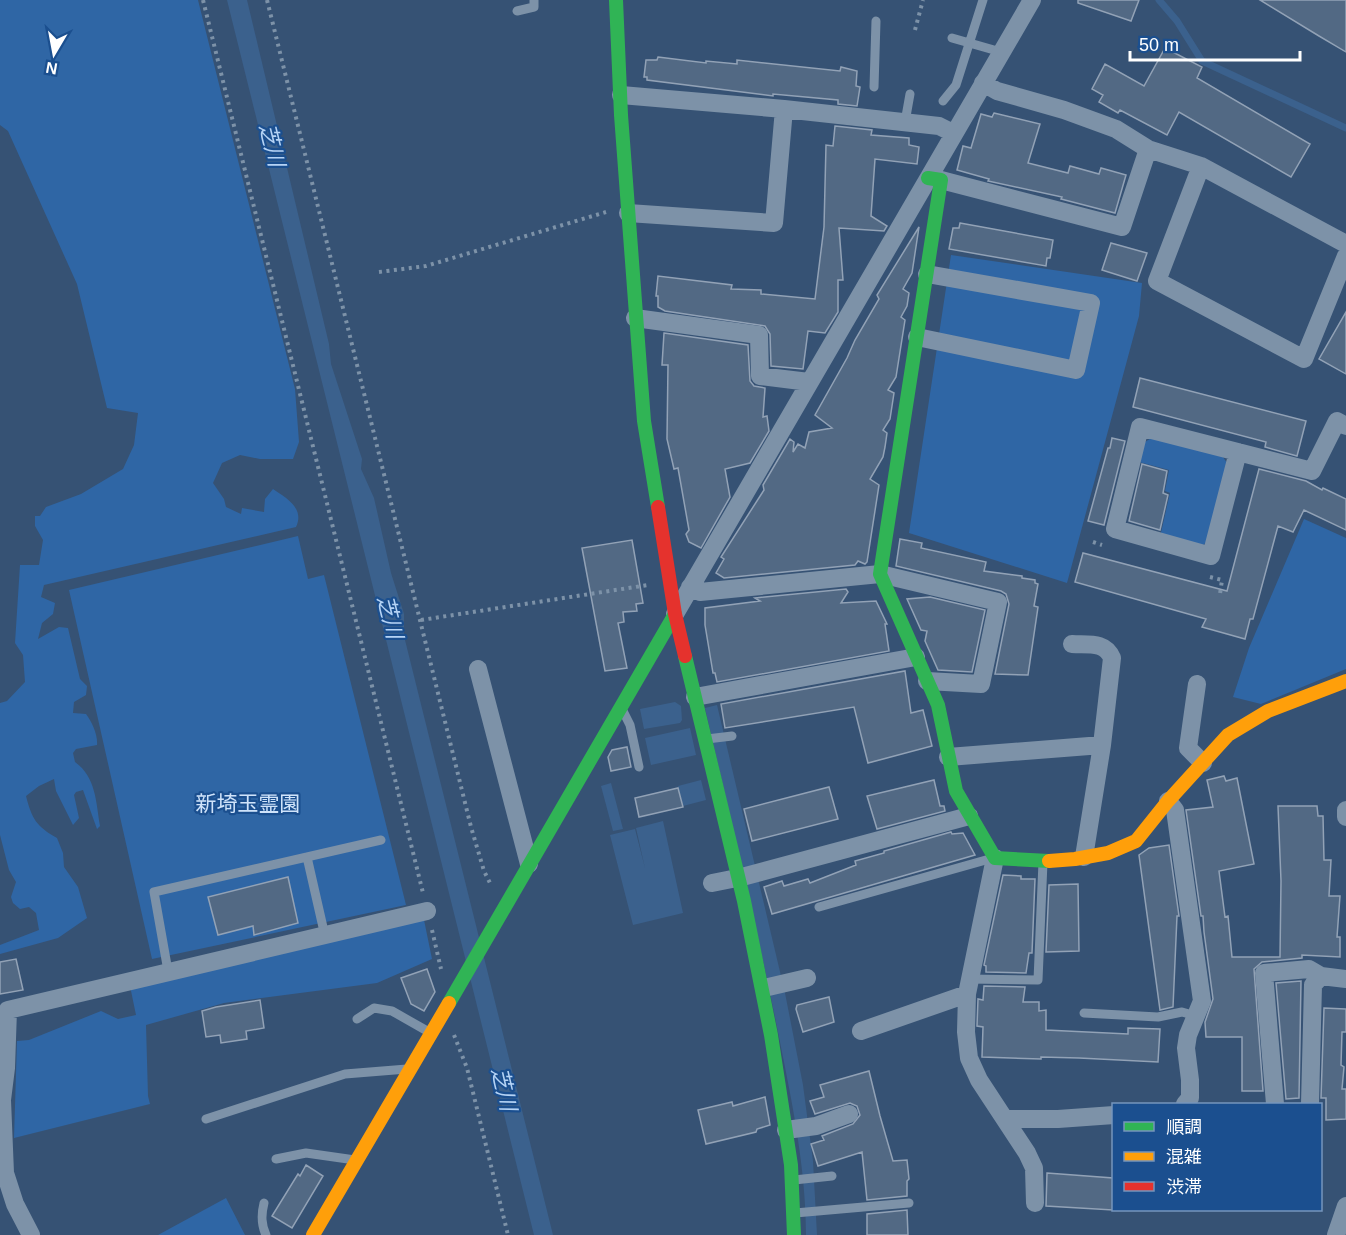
<svg xmlns="http://www.w3.org/2000/svg" width="1346" height="1235" font-family="Helvetica,'Noto Sans JP',sans-serif">
<rect width="100%" height="100%" fill="#365274"/>
<path fill="#2f66a5" d="M0,0H198L295,389L299,442L293,459H260L240,455L222,463L213,483L224,499L226,507L241,514L242,508L264,512L265,499L273,489C286,498 305,508 296,527L44,585L41,597L55,603L53,614L42,623L38,639L59,627L68,628L80,679L87,686L86,695L74,702L73,713L86,714C92,722 98,735 97,745L76,749L73,753L75,762C96,777 96,802 100,826L97,829L83,790L76,792L74,795L79,818L73,825L56,791L54,779L39,786L26,796C32,819 36,826 57,838L63,853L64,867L78,887L87,918L58,938L0,954V945L39,930L36,913L29,907L20,909L13,903L11,897L16,882L9,870L0,835V703L7,701L25,682L23,655L15,643L20,565H39L43,540L35,526V516H40L46,507L81,494L123,469L134,445L138,413L107,408L77,284L8,131L0,125Z
M951,255L1142,283L1139,316L1067,583L909,533Z
M1153,437L1223,457L1227,463L1207,542L1199,548L1160,537L1170,493L1165,491L1169,470L1139,462L1145,442Z
M1304,519L1346,538V669L1261,704L1233,697L1249,648Z
M298,536L308,579L324,575L406,905L152,959L69,590Z
M423,915L432,959L377,983L224,1003L146,1025L148,1096L150,1104L14,1138L17,1041L29,1040L101,1011L118,1019L136,1015L130,986Z
M226,1198L245,1235H158Z"/>
<path fill="#3b618d" d="M227,0H247L329,344L331,364L362,459L361,469L374,498L391,573L404,614V636L553,1235H534Z
M675,702L681,706L682,720L680,723L644,729L640,709Z
M717,705L785,993L803,1085L813,1161L817,1235H806C806,1168 792,1102 779,1037C757,927 730,817 705,708Z
M690,728L696,755L651,765L645,738Z
M701,780L706,800L683,806L678,786Z
M611,783L623,829L613,831L601,786Z
M663,821L683,913L633,925L610,835L635,829L645,868L636,828Z"/>
<g fill="none" stroke-linecap="round" stroke-linejoin="round">
<path stroke="#3b618d" stroke-width="7" d="M1159,0L1177,21L1202,61L1346,128"/>
</g>
<path fill="#526984" stroke="#92a2b6" stroke-width="1.5" d="M1078,0H1139L1131,21L1078,3Z
M1260,0H1346V52L1319,36Z
M1165,48L1202,67L1197,78L1310,144L1291,177L1179,112L1167,135L1120,110L1118,113L1099,102L1103,95L1092,89L1105,64L1144,86Z
M658,57L706,63V61L737,64V60L840,71L841,67L857,71L856,86L860,87L857,106L838,104V100L773,94V96L647,80V77H644L646,60H657Z
M994,113L1040,124L1028,163L1068,173L1070,166L1099,174L1101,168L1126,175L1115,213L1061,199L1062,197L988,181L989,179L957,170L963,146L971,148L981,114L992,117Z
M835,126L872,130L871,135L909,138V145L919,147L917,164L875,159L871,216L887,226L884,231L839,228L843,280H838V312L825,333L808,331L803,369L771,366L770,334L765,326L665,311L658,307V296H656L658,276L732,285L731,289L761,290V294L815,299L824,227L826,145L833,146Z
M960,223L1053,240L1050,258H1047L1046,266L949,249L953,228H959Z
M919,227L912,273L903,289L909,293L907,306L901,317L905,320L896,377L888,390L894,393L890,419L883,430L887,433L885,447L883,457L870,479L879,485L867,562L865,564L858,561L855,565L724,578L716,573L724,559L721,557L764,490L763,485L790,439L794,442L793,452L798,444L805,448L809,432L832,428L815,415L847,358L855,340L879,299L877,295Z
M1111,243L1147,253L1137,281L1102,270Z
M1346,312V374L1319,359Z
M664,333L748,345L750,381L754,386L765,388L763,417L767,416L769,431L750,463L725,469L730,497L701,548L689,542L686,534L689,530L678,468L674,469L667,439L668,365H662Z
M1140,378L1306,421L1297,456L1265,447L1266,442L1133,407Z
M1112,438L1125,441L1104,525L1088,521L1108,448H1110Z
M1142,464L1167,471L1163,493L1168,495L1160,530L1129,521Z
M1259,469L1306,481L1322,490L1323,488L1346,499V530L1304,510L1293,532L1278,526L1253,619H1250L1245,639L1202,627L1206,619L1075,582L1083,553L1227,591Z
M900,539L922,543L921,548L986,562L984,571L1022,576V578L1035,580V583L1038,584L1034,606L1038,607L1028,675L995,674L1009,604L1006,594L1001,591L896,566Z
M632,540L643,603L636,604L637,611L623,612L624,622L618,623L627,668L605,671L582,548Z
M846,589L848,592L841,603L876,601L887,624H885L889,651L717,682L715,673H713L705,625V608L760,601L755,598Z
M930,597L985,610L972,672L938,670L925,641L927,631L921,630L907,599Z
M905,671L911,713L923,710L932,746L868,763L854,707L725,728L721,704Z
M627,747L631,767L611,771L608,757L612,750Z
M1224,776L1226,781L1237,778L1254,864L1219,871L1225,917L1228,916L1232,957H1280L1281,881L1278,806H1317L1318,816H1323L1324,860H1331L1329,896H1340L1337,937H1340V957L1302,955V958L1262,962L1254,969L1263,1091H1242V1037H1206L1205,1022L1213,999L1204,932L1203,916H1201L1186,810L1213,807L1207,780Z
M934,780L940,806H944L945,811L877,829L867,796Z
M829,787L838,819L752,841L744,809Z
M678,788L683,807L639,817L635,798Z
M951,832L952,834L963,833L975,855L772,914L764,887L782,881L784,886L808,879L810,883L856,865L855,861L884,853V851Z
M1169,845L1179,916H1177L1173,1007L1160,1010L1139,855L1149,848Z
M1003,875L1021,876V879H1035L1032,953H1029L1026,973L986,972V966L984,965Z
M288,877L298,923L254,935L253,926L218,935L208,897Z
M1078,884L1079,951L1046,952L1049,885Z
M16,959L23,990L0,994V962Z
M427,969L435,992L424,1011L411,1004L401,978Z
M1301,981L1299,1098L1286,1099L1276,983Z
M984,986L1025,987L1023,1002H1039V1011L1046,1010V1030L1128,1034V1028L1160,1029L1158,1062L1079,1058L1041,1057V1059L982,1057L983,1027L977,1026L978,999L983,1000Z
M829,997L834,1022L803,1032L796,1009L797,1005Z
M260,1000L264,1028L246,1031L247,1039L221,1043L220,1035L206,1037L202,1011L216,1007Z
M1324,1008L1346,1009V1032H1342L1341,1065L1344,1067L1342,1089H1346V1119L1326,1120V1098H1321Z
M869,1071L880,1116L893,1161L907,1160L909,1179L907,1181V1196L867,1200L862,1152L818,1166L811,1144L824,1140L822,1136L853,1124L860,1115L857,1106L850,1103L815,1114L810,1101L824,1097L820,1085Z
M765,1097L770,1125L757,1129L756,1132L706,1144L698,1110L732,1102L733,1106Z
M306,1165L323,1176L292,1228L272,1216L298,1174L300,1176Z
M1047,1173L1113,1178V1210L1046,1206Z
M907,1210L908,1235H867V1214Z"/>
<g fill="none" stroke-linecap="round" stroke-linejoin="round">
<path stroke="#7d92a8" stroke-width="4" stroke-dasharray="3 4.5" stroke-linecap="butt" d="M203,0L423,893
M267,0L471,827L484,871L491,885
M915,30L923,0
M379,272L426,266L606,212
M1093,542L1102,545
M1210,577L1222,580L1220,594
M421,620L648,585
M432,930L441,969
M454,1035L467,1068L508,1235"/>
<path stroke="#7d92a8" stroke-width="9" d="M517,11L534,7V0
M952,38L1001,52
M874,87L876,21
M943,101L956,85L983,0
M905,122L910,94
M622,709L630,725L639,767
M707,739L732,736
M307,857L325,936
M819,907L993,858
M168,971L154,892L381,840
M969,979L1038,980L1043,862
M1084,1013L1158,1017L1182,1012L1196,1016
M357,1019L374,1008L392,1011L429,1032
M206,1119L345,1074L407,1069
M276,1159L306,1153L355,1160
M794,1180L832,1176
M264,1203C261,1215 261,1224 266,1235
M795,1213L909,1203"/>
<path stroke="#7d92a8" stroke-width="18" d="M621,95L784,109L939,126L953,133
M1148,149L1201,166L1346,244
M1201,166L1157,281L1304,359L1346,256
M941,180L1122,227L1148,149L1116,129L1064,110L997,91L983,83
M628,213L774,223L784,109
M635,318L759,335L760,376L809,382
M917,337L1076,370L1091,303L927,274
M1238,452L1211,556L1115,529L1140,427L1312,471L1337,421L1346,426
M690,587L700,592L880,574L998,602L981,684L927,681
M675,614L1032,0
M1072,644C1088,645 1105,641 1112,658L1102,745L1084,857
M478,669L529,864
M1197,684L1188,748L1203,763
M695,697L916,657
M948,757L1102,745
M1168,801L1175,810L1202,1001L1188,1035L1186,1048L1190,1080V1098L1185,1104
M1346,810V817
M995,858L967,994L966,1032L969,1058L979,1080L1027,1153L1034,1168L1035,1203
M712,883L742,877L969,816
M764,988L807,978
M861,1031L967,994
M1275,1104L1264,973L1309,969L1321,976L1346,979
M1310,1104L1313,985L1321,976
M1005,1119H1058L1114,1115
M786,1130L816,1126L849,1114
M31,1235L15,1204L5,1173L2,1100L6,1068L8,1010L427,911
M1336,1235L1346,1206"/>
<path stroke="#30b455" stroke-width="14" d="M616,0L621,115L644,421L658,507
M928,178L941,180L880,574L938,705L956,791L995,858L1049,861
M685,656L744,901L771,1035L791,1165L794,1235
M449,1003L675,614"/>
<path stroke="#ff9f0a" stroke-width="14" d="M1049,861L1075,859L1108,853L1136,841L1168,801L1228,735L1268,711L1346,681
M313,1235L449,1003"/>
<path stroke="#e5322d" stroke-width="14" d="M658,507L675,614L685,656"/>
</g>
<g text-anchor="middle" dominant-baseline="central" stroke-width="4.5" stroke-linejoin="round" paint-order="stroke">
<g font-size="21" fill="#cfe3fa" stroke="#1b4f8f">
<text x="248" y="803">新埼玉霊園</text>
</g>
<g font-size="22" font-style="italic" fill="#b5d3f5" stroke="#1b4f8f">
<text transform="translate(272 145) rotate(76)">芝川</text>
<text transform="translate(390 617) rotate(76)">芝川</text>
<text transform="translate(504 1089) rotate(77)">芝川</text>
</g>
</g>
<rect x="1112" y="1103" width="210" height="108" fill="#1b4f8f" stroke="#7695bc" stroke-width="1.5"/>
<rect x="1124" y="1122" width="30" height="9" fill="#30b455" stroke="#7695bc" stroke-width="1.5"/>
<text x="1166" y="1133" font-size="18" fill="#ffffff">順調</text>
<rect x="1124" y="1152" width="30" height="9" fill="#ff9f0a" stroke="#7695bc" stroke-width="1.5"/>
<text x="1166" y="1163" font-size="18" fill="#ffffff">混雑</text>
<rect x="1124" y="1182" width="30" height="9" fill="#e5322d" stroke="#7695bc" stroke-width="1.5"/>
<text x="1166" y="1193" font-size="18" fill="#ffffff">渋滞</text>
<g transform="translate(54 54) rotate(190)" stroke="#1b4f8f" stroke-width="4.5" paint-order="stroke">
<path d="M0-4.5L10 22L0 15L-10 22Z" fill="#ffffff"/>
<text y="-9" font-size="16" font-weight="bold" text-anchor="middle" fill="#ffffff">N</text>
</g>
<path d="M1130 51v9h170v-9" fill="none" stroke="#ffffff" stroke-width="3"/>
<text x="1139" y="51" font-size="18" fill="#ffffff" stroke="#1b4f8f" stroke-width="4.5" paint-order="stroke">50 m</text>
</svg>
